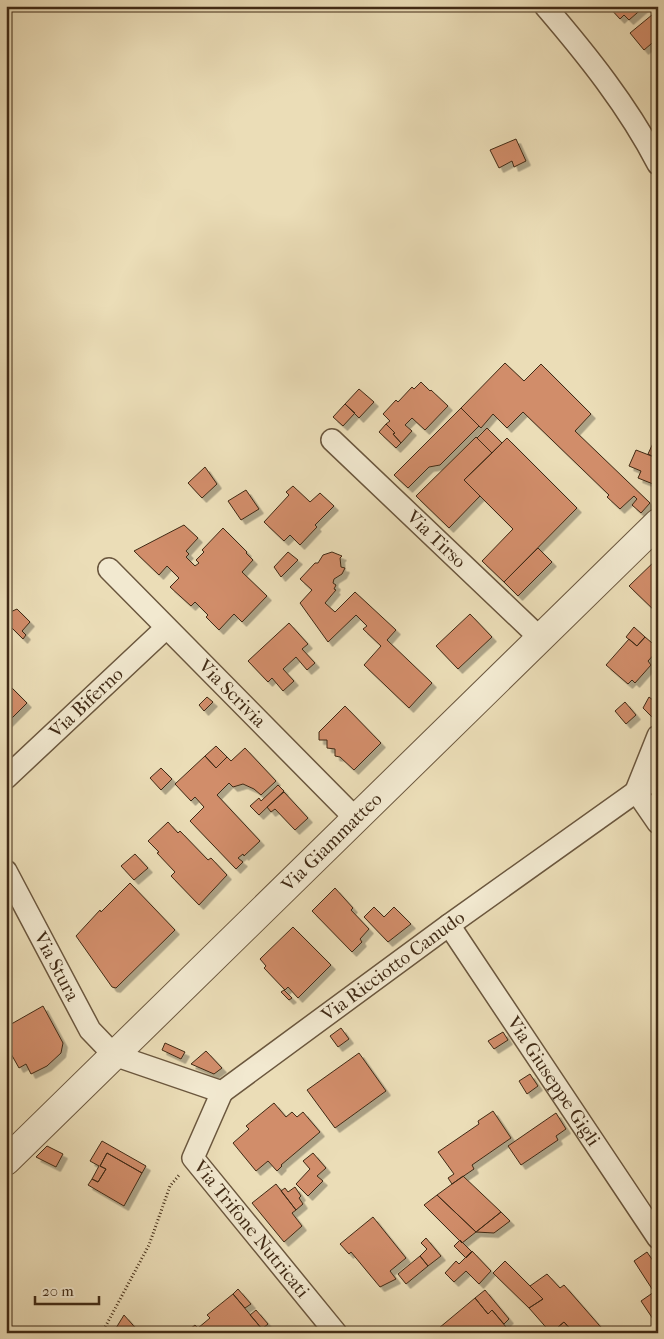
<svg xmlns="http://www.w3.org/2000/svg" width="664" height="1339" font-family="'IM FELL French Canon',serif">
<defs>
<filter id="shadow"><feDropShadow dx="4.5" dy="4.5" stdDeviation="0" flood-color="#0004"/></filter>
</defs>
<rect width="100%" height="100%" fill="#ebddb7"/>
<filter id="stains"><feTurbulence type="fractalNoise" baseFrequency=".004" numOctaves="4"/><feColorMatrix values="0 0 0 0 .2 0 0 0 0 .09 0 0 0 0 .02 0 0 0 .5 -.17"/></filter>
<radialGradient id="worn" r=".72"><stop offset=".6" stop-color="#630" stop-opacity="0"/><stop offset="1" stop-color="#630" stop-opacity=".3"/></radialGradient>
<path fill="#d18d6a" stroke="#402a15" filter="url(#shadow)" d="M645,6L629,20L624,15L620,19L609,7Z
M658,10V38L644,50L630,33Z
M516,139L526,161L514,167L512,161L499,168L490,150Z
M505,363L524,381L541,364L591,414L575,431L650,503L641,513L632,505L637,499L634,496L620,509L607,497L609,495L523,412L507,428L493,414L481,428L461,408Z
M421,382L430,391L431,390L448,406L425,430L412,418L405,425L412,431L401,443L393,434L395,433L386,424L390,421L383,414L396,400L398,402L412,387L414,389Z
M359,389L374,402L359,418L345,404Z
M345,404L355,413L343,426L333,417Z
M461,408L479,426L440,465L429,467L408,488L394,475Z
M386,424L395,433L393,434L401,443L396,448L379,432Z
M487,428L502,443L492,453L477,438Z
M476,437L492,453L464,480L480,496L449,528L416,496Z
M507,438L577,508L504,582L482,561L513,529L464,480Z
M654,441L658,442V449L654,457L648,454Z
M658,449V486L638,478L641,471L629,466L636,450L654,457Z
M205,467L217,484L202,498L188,483Z
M293,486L310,502L320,493L334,506L315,525L317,527L300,545L290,535L284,541L264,522L289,495L286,492Z
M246,490L259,509L241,520L228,501Z
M184,525L198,538L186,551L189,554L186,557L195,566L199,563L196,560L204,552L202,550L223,528L247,552L246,553L253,560L242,572L267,596L242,622L234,614L219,630L206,617L208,615L195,602L191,606L170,587L179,578L167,566L159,575L134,551Z
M538,548L552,562L518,596L504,582Z
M288,552L298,560L281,577L274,567Z
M332,552L342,556L340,558L341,567L345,568L342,574L334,579L333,583L336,585L334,589L336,590L325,603L335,612L355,592L396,630L387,640L432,683L409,708L364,665L381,646L363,629L367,626L356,615L328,642L300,603L312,590L300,579L315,563H318L323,555Z
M658,558V614L629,586Z
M17,609L30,622L22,631L26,635L23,639L6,622V614Z
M470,614L492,637L458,669L436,646Z
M289,623L308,644L302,649L315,663L307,670L296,657L283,669L294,681L283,691L272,678L268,682L248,661Z
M634,627L645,637L637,646L626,637Z
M645,637L658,648V650L648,661L651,665L635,683L632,680L628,684L606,665L629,639L637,646Z
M6,682L27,703L7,723L6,722Z
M207,697L213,702L204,711L199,705Z
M649,697L658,704L652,717L643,708Z
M625,702L636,715L626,724L615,711Z
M345,706L381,743L354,770L340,757L335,756V749L327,748V740H319V732Z
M216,746L227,757L216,768L205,756Z
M245,748L276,781L261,795L254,789L243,784L233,787L229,783L217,795L260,841L244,856L243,854L238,858L243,862L236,869L190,821L204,807L195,797L191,801L175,784L205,756L216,768L227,757L231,761Z
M161,768L172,779L161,790L150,778Z
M278,785L284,791L259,815L250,806L259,798L261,801Z
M284,792L308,818L295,830L275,809L271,812L267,807Z
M168,822L178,833L180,831L208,860L211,858L227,875L199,905L171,876L175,872L157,853L159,852L148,841Z
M135,854L148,868L134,880L121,866Z
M130,883L175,930L116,988L112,987L76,936L100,910L101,912Z
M335,888L353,908L351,910L369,929L360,939L362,942L352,952L312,911Z
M374,907L384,917L394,907L411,924L388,942L364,917Z
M293,927L331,965L298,998L288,987L285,990L264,968L266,966L260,959Z
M284,990L292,998L289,1000L281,992Z
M43,1006L63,1043L61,1053L47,1066L31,1074L26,1064L19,1068L10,1052L6,1054V1027Z
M341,1028L349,1039L338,1047L330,1036Z
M503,1032L508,1040L494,1049L488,1041Z
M165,1043L185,1052L181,1059L162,1050Z
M206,1051L222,1068L214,1074L191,1064Z
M359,1053L386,1091L335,1128L307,1090Z
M530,1074L538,1086L527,1094L519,1081Z
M274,1103L286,1117L292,1112L297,1117L303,1112L320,1132L281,1165L282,1166L277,1171L268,1161L256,1171L233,1143L249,1129L246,1126Z
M493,1111L511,1138L472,1165L474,1169L452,1184L448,1178L454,1174L438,1152L479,1124L478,1121Z
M556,1113L566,1129L556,1136L558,1140L521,1165L508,1146Z
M102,1141L146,1166L142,1173L107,1153L100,1166L106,1169L98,1182L92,1179L99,1166L90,1161Z
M47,1146L63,1154L56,1167L36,1157Z
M107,1153L142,1173L124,1206L88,1185L92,1179L98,1182L106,1169L100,1166Z
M313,1153L326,1168L317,1176L323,1181L308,1196L296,1184L310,1169L303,1161Z
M463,1176L501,1212L476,1232L437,1195Z
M276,1184L296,1210L292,1213L302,1226L284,1242L252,1203Z
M295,1187L301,1196L299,1198L303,1204L296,1210L281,1191L285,1188L288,1192Z
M437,1195L476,1232L462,1243L424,1205Z
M501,1212L510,1221L494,1233L476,1232Z
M373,1217L406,1258L390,1271L396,1279L380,1287L351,1252L349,1254L340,1244Z
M426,1238L441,1256L428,1266L420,1256L427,1249L421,1243Z
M460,1240L472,1252L466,1258L454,1246Z
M472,1251L491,1271L479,1284L466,1271L454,1282L445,1273L456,1261L459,1264Z
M647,1252L658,1268V1289L654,1292L634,1261Z
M420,1256L428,1266L406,1284L398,1274Z
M505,1261L543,1299L529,1308L493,1273Z
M547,1274L560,1288L564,1285L606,1333H574L564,1322L551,1333L529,1308L543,1299L530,1286Z
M238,1289L251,1304L245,1308L233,1294Z
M485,1290L509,1319L504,1324L492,1310L488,1314L475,1298Z
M654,1292L658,1297V1321L655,1322L641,1301Z
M233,1294L262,1329L257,1333H185L195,1325L198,1328L210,1318L207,1315Z
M475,1298L488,1314L492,1310L511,1333H443L439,1328Z
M256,1310L268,1324L262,1329L250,1315Z
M124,1315L140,1333H121L116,1328Z
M564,1322L574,1333H540L546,1327L551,1333Z"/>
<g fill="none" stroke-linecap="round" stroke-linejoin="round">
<g stroke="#6b573e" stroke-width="24">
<g id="minor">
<path d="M545,6C587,55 628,106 658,164"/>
<path id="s1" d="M332,440L540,638"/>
<path id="s2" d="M109,569L356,819"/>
<path d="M658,736L636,791L658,823"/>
<path id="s3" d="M6,778L166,628"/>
<path id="s4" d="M6,871L90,1030L114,1055L222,1092L449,925L658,776"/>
<path id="s5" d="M449,925L658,1238"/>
<path id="s6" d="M222,1092L193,1158L336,1333"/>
</g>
</g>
<g stroke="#6b573e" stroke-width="30">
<g id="tertiary">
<path id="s7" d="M6,1161L658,523"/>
</g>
</g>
<path stroke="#402a15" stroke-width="3" stroke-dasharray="1 2.5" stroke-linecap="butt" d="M102,1333L149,1245L170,1186L180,1174"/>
<use href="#minor" stroke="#f2e9d0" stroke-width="21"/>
<use href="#tertiary" stroke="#f2e9d0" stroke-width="28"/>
</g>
<g text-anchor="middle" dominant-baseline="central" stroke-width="4.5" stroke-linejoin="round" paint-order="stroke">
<g font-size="19" fill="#402a15" stroke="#f2e9d0">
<text stroke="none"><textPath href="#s1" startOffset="144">Via Tirso</textPath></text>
<text stroke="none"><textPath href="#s2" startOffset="175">Via Scrivia</textPath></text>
<text stroke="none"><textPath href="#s3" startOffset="110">Via Biferno</textPath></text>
<text stroke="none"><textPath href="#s7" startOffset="456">Via Giammatteo</textPath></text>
<text stroke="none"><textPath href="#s4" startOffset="108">Via Stura</textPath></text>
<text stroke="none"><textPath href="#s4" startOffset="541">Via Ricciotto Canudo</textPath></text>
<text stroke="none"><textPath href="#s5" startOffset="188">Via Giuseppe Gigli</textPath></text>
<text stroke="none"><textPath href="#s6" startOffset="164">Via Trifone Nutricati</textPath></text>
</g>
</g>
<rect width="664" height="1339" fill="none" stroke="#ebddb7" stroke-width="25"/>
<rect x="8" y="8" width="649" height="1324" fill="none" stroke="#402a15" stroke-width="2.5"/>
<rect x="12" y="12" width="639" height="1314" fill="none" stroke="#402a15"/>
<path d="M35 1296v8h64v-8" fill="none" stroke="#402a15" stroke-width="2.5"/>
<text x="42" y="1296" font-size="15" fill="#402a15" stroke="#f2e9d0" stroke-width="4" paint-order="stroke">20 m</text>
<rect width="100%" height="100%" filter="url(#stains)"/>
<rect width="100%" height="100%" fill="url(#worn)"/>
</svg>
